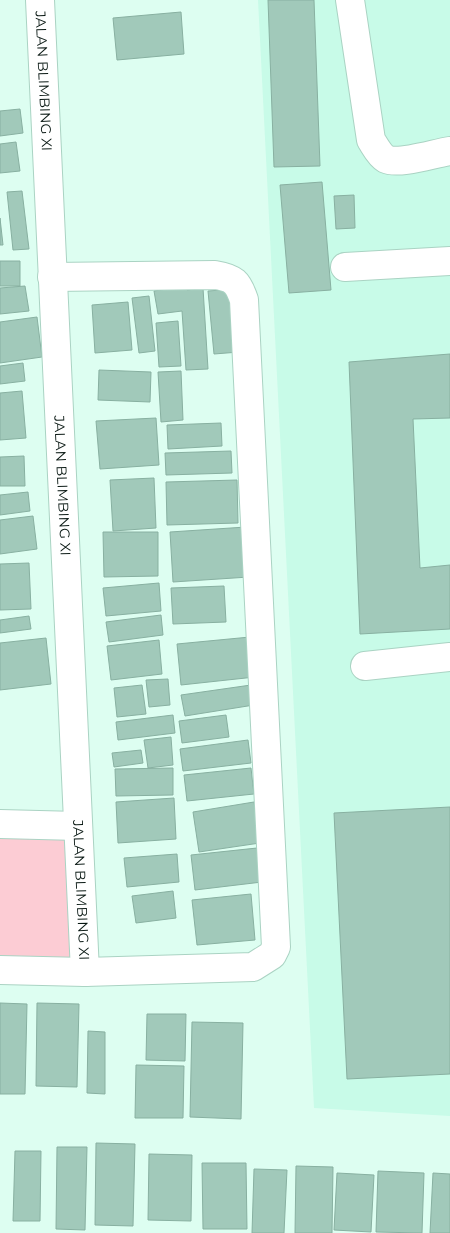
<svg xmlns="http://www.w3.org/2000/svg" width="450" height="1233" font-family="Montserrat,sans-serif">
<rect width="100%" height="100%" fill="#ddfef1"/>
<path fill="#c8fbe8" d="M258,0H450V1116L314,1108Z"/>
<path fill="#fcccd4" d="M0,835L65,837L74,958L0,956Z"/>
<path fill="#a1c9ba" stroke="#88b0a1" d="M268,0H314L320,166L274,167Z
M181,12L184,54L117,60L113,18Z
M20,109L23,133L0,136V111Z
M16,142L20,171L0,173V144Z
M322,182L331,290L289,293L280,185Z
M22,191L29,249L13,250L7,192Z
M354,195L355,228L336,229L334,196Z
M0,218L3,245H0Z
M0,261H20V286H0Z
M25,286L29,311L0,314V288Z
M186,286L187,290L203,288L208,369L186,370L182,311L158,314L154,291Z
M233,289L239,352L214,354L208,291Z
M149,296L155,351L139,353L132,298Z
M128,302L132,350L95,353L92,305Z
M37,317L42,357L0,363V322Z
M178,321L181,366L159,367L156,323Z
M450,354V418L413,419L420,568L450,565V629L360,634L349,362Z
M23,363L25,381L0,384V366Z
M99,370L151,372L150,402L98,400Z
M181,371L183,420L161,422L158,372Z
M22,391L26,438L0,440V393Z
M156,418L159,465L100,469L96,421Z
M221,423L222,446L168,449L167,425Z
M231,451L232,473L166,475L165,453Z
M24,456L25,486H0V457Z
M154,478L156,528L113,531L110,480Z
M237,480L238,523L167,525L166,482Z
M28,492L30,511L0,515V495Z
M33,516L37,549L0,554V520Z
M246,527L249,577L173,582L170,532Z
M103,532H158V576L104,577Z
M29,563L31,609L0,610V564Z
M159,583L161,611L106,616L103,588Z
M224,586L226,622L173,624L171,588Z
M161,615L163,635L109,642L106,622Z
M29,616L31,629L0,633V620Z
M250,637L255,677L181,685L177,644Z
M46,638L51,684L0,690V643Z
M159,640L162,674L111,680L107,646Z
M168,679L170,705L149,707L146,680Z
M142,685L146,714L117,717L114,688Z
M251,685L254,705L185,716L181,695Z
M173,715L175,733L118,740L116,722Z
M226,715L229,737L182,743L179,721Z
M171,737L173,765L148,768L144,740Z
M248,740L251,763L183,771L180,749Z
M141,750L143,763L114,767L112,753Z
M173,768V795L116,796L115,769Z
M251,768L254,794L187,801L184,775Z
M174,798L176,839L118,843L116,802Z
M254,802L260,843L199,852L193,812Z
M450,807V1074L347,1079L334,813Z
M257,848L262,882L195,890L191,855Z
M177,854L179,882L127,887L124,858Z
M173,891L176,918L136,923L132,896Z
M251,894L255,940L197,945L192,900Z
M0,1003L27,1004L25,1094H0Z
M37,1003L79,1004L77,1087L36,1086Z
M147,1014H186L185,1061L146,1060Z
M192,1022L243,1023L241,1119L190,1117Z
M88,1031L105,1032V1094L87,1093Z
M136,1065L184,1066L183,1118H135Z
M96,1143L135,1144L133,1226L95,1225Z
M57,1147H87L85,1230L56,1229Z
M15,1151H41L40,1221H13Z
M149,1154L192,1155L191,1221L148,1220Z
M202,1163H246L247,1229H203Z
M296,1166L333,1167L332,1233H295Z
M254,1169L287,1170L284,1233H252Z
M378,1171L424,1173L422,1233L376,1232Z
M337,1173L374,1175L371,1232L334,1230Z
M433,1173L450,1174V1233H430Z"/>
<g fill="none" stroke-linecap="round" stroke-linejoin="round">
<g stroke="#aad3c3" stroke-width="30">
<g id="minor">
<path id="s1" d="M40,0L85,972"/>
<path d="M350,0L371,140C375,146 379,155 386,159C399,165 435,153 450,151"/>
<path d="M345,267L450,261"/>
<path d="M365,666L450,657"/>
<path d="M0,824L78,826"/>
<path d="M0,970L85,972L253,967L272,955L276,947L244,300C238,282 234,278 215,275L52,277"/>
</g>
</g>
<use href="#minor" stroke="#fff" stroke-width="28"/>
</g>
<g text-anchor="middle" dominant-baseline="central" stroke-width="4" stroke-linejoin="round" paint-order="stroke">
<g font-size="14" fill="#071611" stroke="#ddfef1">
<text stroke="none"><textPath href="#s1" startOffset="81">JALAN BLIMBING XI</textPath></text>
<text stroke="none"><textPath href="#s1" startOffset="486">JALAN BLIMBING XI</textPath></text>
<text stroke="none"><textPath href="#s1" startOffset="891">JALAN BLIMBING XI</textPath></text>
</g>
</g>
</svg>
